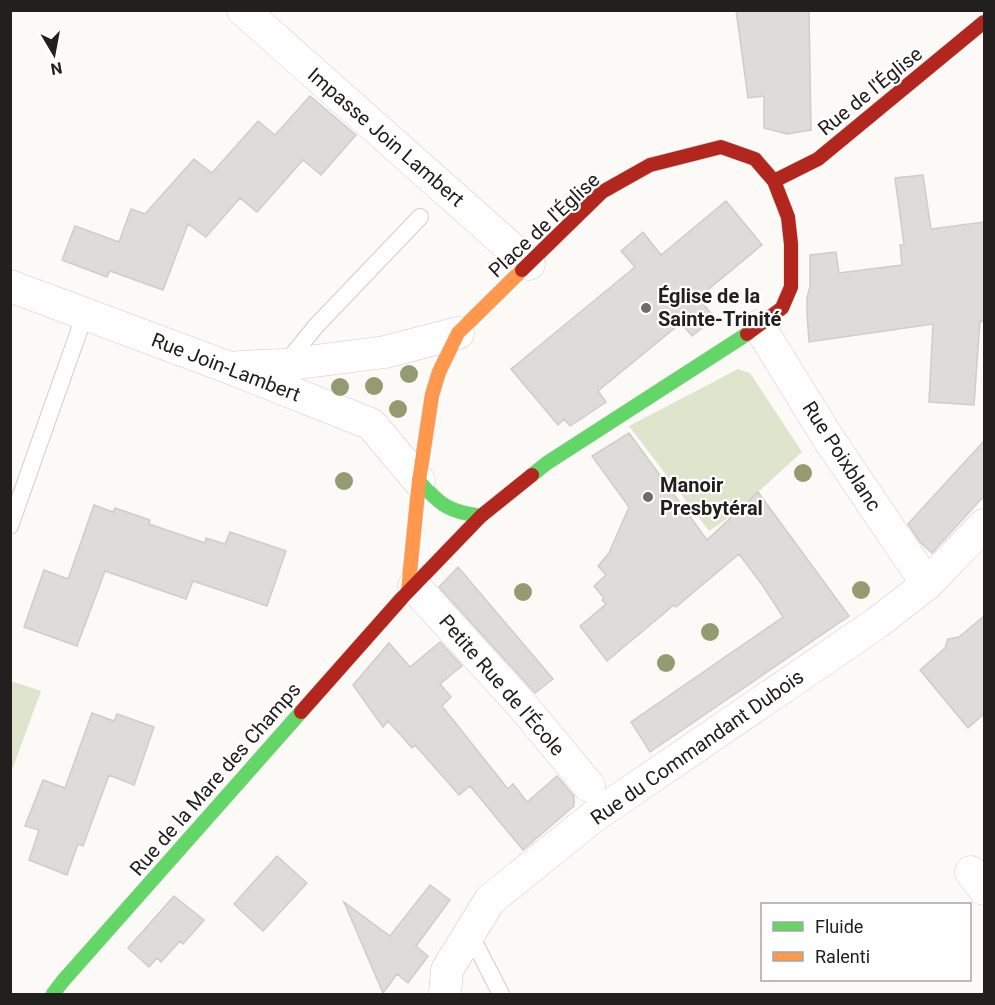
<svg xmlns="http://www.w3.org/2000/svg" width="995" height="1005" font-family="Roboto,sans-serif">
<rect width="100%" height="100%" fill="#fcfaf6"/>
<path fill="#dfe5cc" d="M738,369L750,373L802,452L734,514L709,531L629,426Z
M11,681L41,691L11,773L10,681Z"/>
<path fill="#dedcd9" stroke="#cecdca" stroke-width="1.5" d="M736,10H809L811,130L787,134L764,128V96L748,98Z
M310,96L356,135L321,175L303,160L257,212L240,198L206,237L188,224L163,290L110,271L107,277L62,260L75,226L119,242L131,209L145,214L194,159L212,173L258,121L275,135Z
M923,175L931,229L984,222V322L980,321L974,405L929,402L933,324L809,342L807,313V297L810,287V255L836,252L839,273L902,265L900,245H904L895,178Z
M726,201L762,245L698,298L715,318L692,336L681,323L598,391L606,402L570,426L564,419L558,425L511,369L635,267L621,251L643,232L661,255Z
M629,433L707,540L758,492L849,616L650,752L631,722L783,617L763,586L739,554L676,607L674,605L607,661L580,626L606,604L602,600L604,598L594,586L606,575L598,566L609,553L629,507L592,456Z
M984,441V496L932,553L920,542L908,524Z
M94,505L113,512L115,508L150,520L149,524L205,543L206,538L225,544L230,532L286,551L267,606L193,581L186,599L105,571L77,646L24,627L44,570L68,579Z
M458,567L553,679L535,693L439,587Z
M984,616V714L968,728L920,670L945,648L948,639L959,637Z
M440,642L462,666L440,684L451,697L442,706L508,789L513,784L527,802L557,776L574,796V806L523,850L470,786L459,795L415,745L412,748L388,721L383,727L353,685L389,643L410,667Z
M92,713L114,721L117,714L154,727L134,785L109,775L83,846L78,844L67,875L29,860L39,830L25,826L43,780L65,788Z
M277,856L307,883L263,931L234,904Z
M430,885L450,900L416,946L428,956L408,983L397,974L383,993L344,902L390,936Z
M174,896L204,920L183,944L180,941L161,962L157,958L149,967L128,948Z"/>
<g fill="none" stroke-linecap="round" stroke-linejoin="round">
<g stroke="#cfcdcb" stroke-width="18">
<path id="lane" d="M285,364L316,326L420,217
M10,526L85,314
M470,934L501,994"/>
</g>
<g stroke="#cfcdcb" stroke-width="33">
<path id="street" d="M243,10L529,264
M10,286L230,368L371,424L419,481
M759,326L828,438L927,584
M240,367L284,365L385,352L458,333
M414,586L527,711L589,786
M971,872L984,889
M445,994L447,970L490,900L593,817L877,623L927,584L984,525"/>
</g>
<g stroke="#cfcdcb" stroke-width="15">
<path id="fast" d="M532,475L547,463L747,334
M419,481C440,505 449,512 481,516
M53,994L62,982L301,712"/>
</g>
<g stroke="#cfcdcb" stroke-width="15">
<path id="slow" d="M408,591L419,481L432,395L439,372L458,333L522,270"/>
</g>
<g stroke="#cfcdcb" stroke-width="15">
<path id="jam" d="M774,181L818,159L984,22
M522,270L602,192L650,165L721,147L755,159L774,181L788,217L791,244V287L782,308L747,334
M301,712L402,598L481,516L532,475"/>
</g>
<use href="#lane" stroke="#fffefe" stroke-width="16"/>
<use href="#street" stroke="#fffefe" stroke-width="32"/>
<use href="#fast" stroke="#63d668" stroke-width="14"/>
<use href="#slow" stroke="#ff974d" stroke-width="14"/>
<use href="#jam" stroke="#b3261e" stroke-width="14"/>
</g>
<g fill="#959b70">
<circle cx="409" cy="374" r="9"/>
<circle cx="374" cy="386" r="9"/>
<circle cx="340" cy="387" r="9"/>
<circle cx="398" cy="409" r="9"/>
<circle cx="803" cy="473" r="9"/>
<circle cx="344" cy="481" r="9"/>
<circle cx="861" cy="590" r="9"/>
<circle cx="523" cy="592" r="9"/>
<circle cx="710" cy="632" r="9"/>
<circle cx="666" cy="663" r="9"/>
</g>
<g fill="#6e6c6a" stroke="#fff" stroke-width="2">
<circle cx="646" cy="308" r="6"/>
<circle cx="648" cy="497" r="6"/>
</g>
<g text-anchor="middle" dominant-baseline="central" stroke-width="4.5" stroke-linejoin="round" paint-order="stroke">
<g font-size="20" fill="#22201e" stroke="#fff">
<text transform="translate(870 91) rotate(-39)">Rue de l'Église</text>
<text transform="translate(386 137) rotate(41)">Impasse Join Lambert</text>
<text transform="translate(544 225) rotate(-43)">Place de l'Église</text>
<text transform="translate(226 367) rotate(21)">Rue Join-Lambert</text>
<text transform="translate(842 456) rotate(57)">Rue Poixblanc</text>
<text transform="translate(502 685) rotate(49)">Petite Rue de l'École</text>
<text transform="translate(697 747) rotate(-35)">Rue du Commandant Dubois</text>
<text transform="translate(215 779) rotate(-49)">Rue de la Mare des Champs</text>
</g>
<g font-size="20" font-weight="bold" fill="#22201e" stroke="#fff" text-anchor="start">
<text x="658" y="296">Église de la<tspan x="658" dy="23">Sainte-Trinité</tspan></text>
<text x="660" y="485">Manoir<tspan x="660" dy="23">Presbytéral</tspan></text>
</g>
</g>
<rect width="995" height="1005" fill="none" stroke="#22201e" stroke-width="24"/>
<rect x="761" y="903" width="210" height="78" fill="#ffffff" stroke="#a7a6a5" stroke-width="1.5"/>
<rect x="773" y="922" width="30" height="9" fill="#63d668" stroke="#a7a6a5" stroke-width="1.5"/>
<text x="815" y="933" font-size="18" fill="#22201e">Fluide</text>
<rect x="773" y="952" width="30" height="9" fill="#ff974d" stroke="#a7a6a5" stroke-width="1.5"/>
<text x="815" y="963" font-size="18" fill="#22201e">Ralenti</text>
<g transform="translate(54 54) rotate(170)" stroke="#ffffff" stroke-width="4.5" paint-order="stroke">
<path d="M0-4.5L10 22L0 15L-10 22Z" fill="#22201e"/>
<text y="-9" font-size="16" font-weight="bold" text-anchor="middle" fill="#22201e">N</text>
</g>
</svg>
